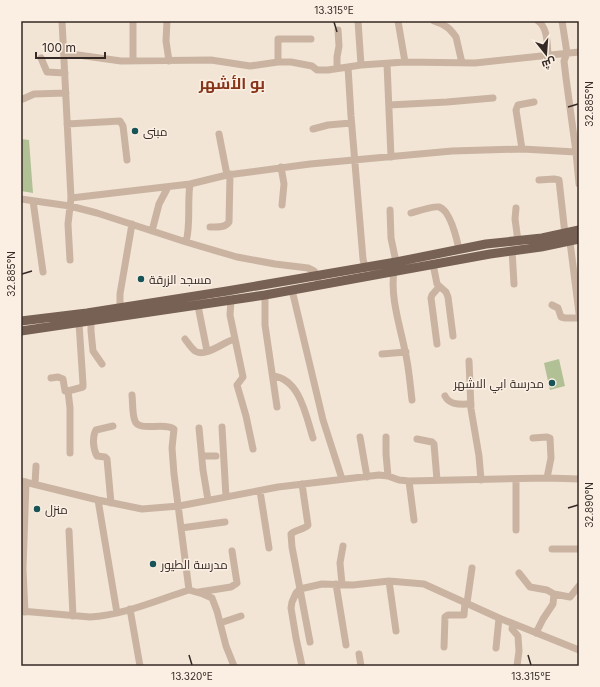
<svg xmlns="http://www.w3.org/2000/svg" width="600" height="687" font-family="Inter,Cairo,sans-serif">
<rect width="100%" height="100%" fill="#f2e5d6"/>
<path fill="#b2c195" d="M21,139L29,140L33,193L21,191Z
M559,359L565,386L550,390L544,363Z"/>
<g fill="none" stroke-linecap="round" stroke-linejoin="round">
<path stroke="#cab4a1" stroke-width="7" d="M62,21L71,198L68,224L70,260
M167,21L166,41L169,61
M358,21L361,65
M398,21L405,62
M434,21C445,25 449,27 456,37L462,63
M538,21C548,28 547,44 548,55
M562,21L567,53L564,61L566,78L576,152H579
M64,53L121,61L211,60L250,66L278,62H291L312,66L317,70H328L361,65L405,62L475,63L579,52
M41,58L47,72L65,73
M133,60V21
M278,62V39H311
M387,64L391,157
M348,67L351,116L363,259L365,268
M337,68V57L339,46L338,30
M23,99L34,94L66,93
M389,105L447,102L493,98
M67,124L120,121L123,126L127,160
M313,129L328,125L351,123
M219,134L227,175
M522,149L516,110L518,105L534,102
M281,167L284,184L282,205
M539,180L554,179L559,180L565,234
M71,198L190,184L227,175L310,164L452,151L522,149L576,152L579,184
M21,199L70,206L97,213L186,242L237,257L275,264L308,268L314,271L318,276V279
M33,201L43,272
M516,208L515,219L518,241
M390,210L391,238L396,262
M411,213C418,211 433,206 439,207C450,210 457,240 459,249
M210,227C217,227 225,228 229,222L230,174
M152,231L159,204L168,187
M186,242C191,224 187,204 190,184
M570,242L579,313
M512,250L514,284
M433,264L437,284L446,292L448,297L453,336
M394,271C390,297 400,326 405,351C409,367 410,384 412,400
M292,290L323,420L342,479
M265,295V325L277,407
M231,300L230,315L243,377L237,385L246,416L253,449
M552,305L558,308L561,317L565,318H579
M198,306L207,351
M120,308V294L132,224
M91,321V331L93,351L102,364
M185,339C188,343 191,348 195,351C205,358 224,342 234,339
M437,344L431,298L432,295L439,287
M382,354L406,352
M469,361L471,409L479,456L481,480
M273,376C300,379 306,416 313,438
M51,378L58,377L63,379L65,391H68
M445,396C450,406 461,404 471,404
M222,427L226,497
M199,428L203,470L208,500
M360,437L367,477
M386,437V454L388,476
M533,438L547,437L550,438L551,458L547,478
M417,439L432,442L434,444L437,480
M70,453V408L68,391L83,387V384L79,323
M202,456H216
M516,479V530
M21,481L98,500L142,509L179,506L278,487L379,475L388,476L399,480L409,481L547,478L579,479
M409,481L414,520
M35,484L36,466
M302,484L308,525C304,530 296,529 291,534L292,547L310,642
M260,491L269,548
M98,500L117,613
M111,503L107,459L105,457L97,456C93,449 92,437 96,430L113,426
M181,528L225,522
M69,531L73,616
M552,549H579
M21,569H23L25,612
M23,569L26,482
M519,573L530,587L547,590L554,594L570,597L579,586
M389,581L396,631
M336,584L346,645
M342,584L340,563L343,546
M189,590L203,594L212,598L217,611L226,646L234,666
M199,592L231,587L237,583L232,551
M467,603L472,568
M130,609L140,666
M21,611L90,617C124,615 157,600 189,590L174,474L172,448L174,429C164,422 139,432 135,421C132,414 133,403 132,395
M220,623L241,616
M513,624L512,629L518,636L519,651L517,666
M536,633L543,619L553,604L554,594
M444,647L445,617L448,615H464L465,602
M496,648L499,618
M359,654L361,666
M302,666L296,638L291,608L292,602L296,593L300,589L322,584L353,585L389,581L424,584L499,618L579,650"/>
<path stroke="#776054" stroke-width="9" d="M21,321L87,313L227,291L396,262L486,244L542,238L579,230
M21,331L265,295L490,254L541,247L579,239"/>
</g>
<path fill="none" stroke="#342924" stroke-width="1.5" d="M334,22L337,32M568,107L578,104M22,274L32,271M568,508L578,505M189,655L192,665M528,655L531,665"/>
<g fill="#185357" stroke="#faefe2" stroke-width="1.5">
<circle cx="135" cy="131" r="4"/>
<circle cx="141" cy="279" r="4"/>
<circle cx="552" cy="383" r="4"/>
<circle cx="37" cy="509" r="4"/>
<circle cx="153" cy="564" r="4"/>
</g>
<g text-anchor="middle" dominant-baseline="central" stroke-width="3" stroke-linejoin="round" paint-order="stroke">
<g font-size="12" fill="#342924" stroke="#faefe2" text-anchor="start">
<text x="143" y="131">مبنى</text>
<text x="149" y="279">مسجد الزرقة</text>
<text x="544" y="383" text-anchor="end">مدرسة ابي الاشهر</text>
<text x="45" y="509">منزل</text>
<text x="161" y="564">مدرسة الطيور</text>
</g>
<g font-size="16" font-weight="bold" fill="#873419" stroke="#faefe2">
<text x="232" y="83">بو الأشهر</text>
</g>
</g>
<rect width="600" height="687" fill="none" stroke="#faefe2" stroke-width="44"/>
<g transform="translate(546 54) rotate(163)" stroke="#faefe2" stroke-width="3" paint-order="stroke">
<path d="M0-3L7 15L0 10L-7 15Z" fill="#342924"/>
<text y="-6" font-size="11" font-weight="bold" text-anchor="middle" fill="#342924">ش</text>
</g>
<path d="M36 52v6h69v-6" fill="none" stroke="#342924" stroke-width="2"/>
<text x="42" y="52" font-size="12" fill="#342924" stroke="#faefe2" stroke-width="3" paint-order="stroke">100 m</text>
<rect x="22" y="22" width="556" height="643" fill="none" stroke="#342924" stroke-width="1.5"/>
<g font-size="10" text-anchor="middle" fill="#342924">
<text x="334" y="14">13.315°E</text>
<text transform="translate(589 104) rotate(-90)" y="4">32.885°N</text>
<text transform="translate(11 274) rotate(-90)" y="4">32.885°N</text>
<text transform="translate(589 505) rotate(-90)" y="4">32.890°N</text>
<text x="192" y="680">13.320°E</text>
<text x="531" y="680">13.315°E</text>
</g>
</svg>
